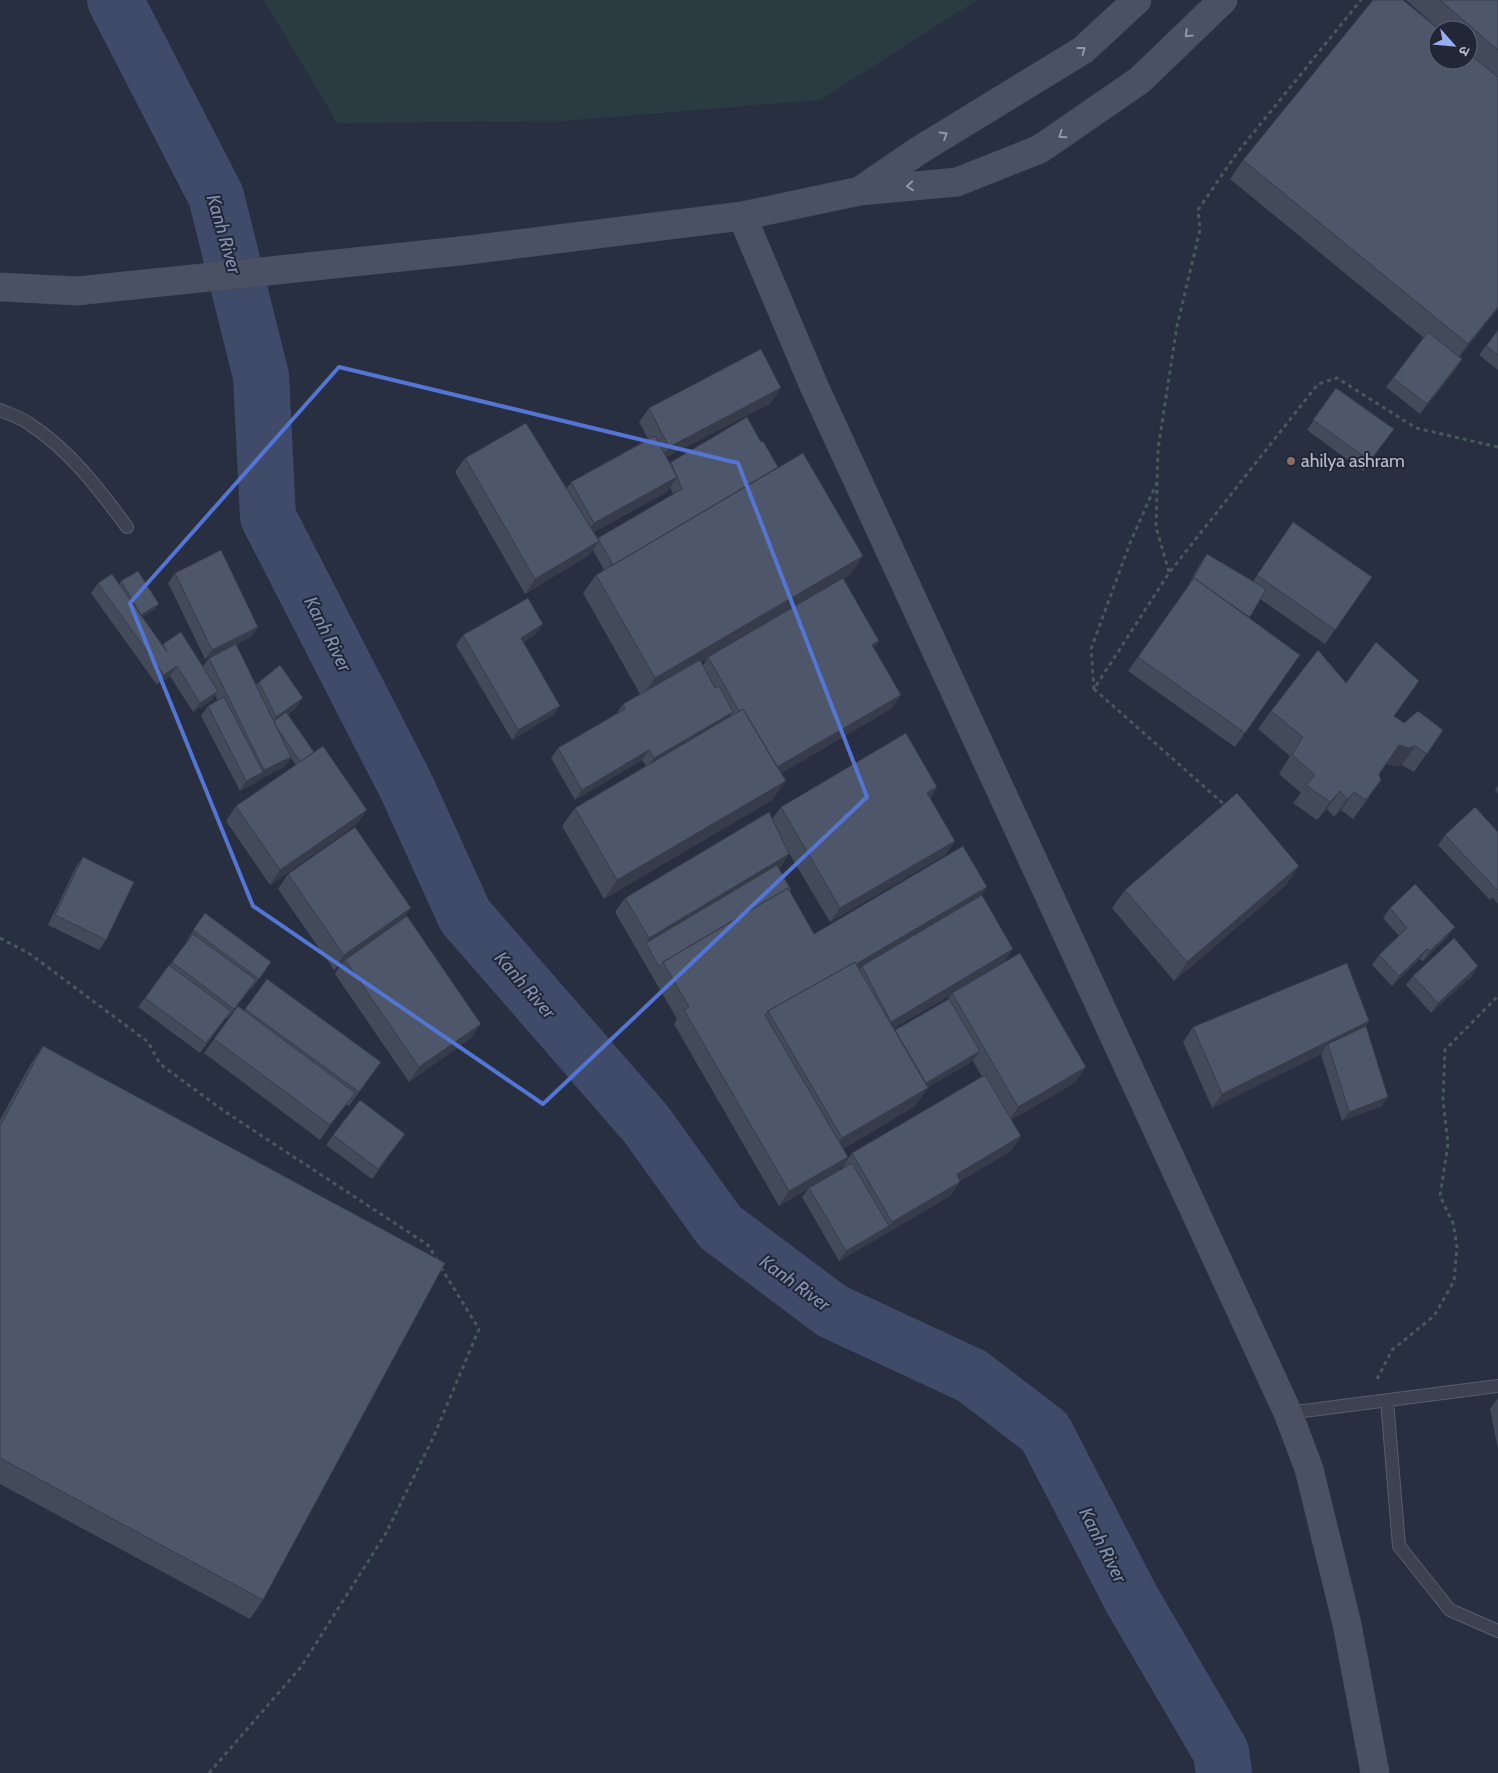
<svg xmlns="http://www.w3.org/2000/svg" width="1498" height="1773" font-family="Cabin,'Noto Sans Devanagari',sans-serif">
<rect width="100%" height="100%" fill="#282f40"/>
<path fill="#2a3c41" d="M264,0H977L820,100L562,121L337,123Z"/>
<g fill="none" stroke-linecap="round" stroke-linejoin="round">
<path stroke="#3f4b68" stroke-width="56" d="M115,0L216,196L261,376L268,517L407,788L465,916L646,1124L720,1227L832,1311L972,1376L1045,1432L1132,1600L1221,1752L1224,1773"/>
<g stroke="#575d6b" stroke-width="14">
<path id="lane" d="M0,410C9,414 20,417 28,423C69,449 99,489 127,527
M1387,1401L1399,1546L1450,1610L1498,1631
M1288,1413L1498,1386"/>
</g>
<g stroke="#464b5a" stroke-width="29">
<path id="secondary" d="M861,190L918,151L1083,50L1137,0
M742,216L814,386L1288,1413L1309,1469L1347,1624L1375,1773
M0,287L77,291L469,250L742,216L860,191L957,182L1040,149L1140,80L1223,0"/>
</g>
<path stroke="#48595e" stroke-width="3" stroke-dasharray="4 4" stroke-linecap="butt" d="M1157,482L1130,543L1091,649L1094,689L1169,573L1318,384L1337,378L1416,428L1498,447
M1169,572L1156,527L1158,449L1177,326L1200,230L1198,210L1237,153L1361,0
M1094,689L1226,806
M0,938L30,954L148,1042L160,1064L224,1111L428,1245L437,1260
M1377,1379L1392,1350L1434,1316L1454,1281L1457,1247L1453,1223L1440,1196L1448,1144L1443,1100L1445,1050L1498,996
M209,1773L301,1667L386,1533L433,1438L479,1329L440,1266"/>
<use href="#lane" stroke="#3c4250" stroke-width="12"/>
<use href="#secondary" stroke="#4a5163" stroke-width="28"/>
</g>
<path fill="#434a5a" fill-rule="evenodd" d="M1406,0H1498V309L1459,357L1456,369L1420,414L1386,387L1424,338L1230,179L1243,160L1440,30ZM1440,30H1468V60Z
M1498,330V370L1479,355Z
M1336,388L1394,429L1363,471L1307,430Z
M771,403L666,457L670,464L671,462L761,442L850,575L843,579L874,648L901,695L891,709L781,773L772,800L604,899L562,826L575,808L646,766L642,760L575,800L551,758L558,748L616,714L623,704L640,694L583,593L596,575L604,570L593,550L589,555L525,594L455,472L465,458L567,488L571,482L648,439L639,422L649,408ZM670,487L673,494L598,538L594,532L667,492ZM707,659L703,665L701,662Z
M1293,522L1372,577L1325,644L1260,599L1249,618L1300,655L1235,747L1128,671L1185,591L1200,564L1207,554L1253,581Z
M175,573L258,627L251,637L205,659L168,583Z
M121,581L159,604L155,609L142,617L162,645L163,644L203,666L209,658L256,685L259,682L296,708L288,714L357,824L270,885L226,821L236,806L296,765L291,758L284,767L258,780L257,782L240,791L201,716L208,706L218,701L215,695L212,700L193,712L170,676L157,685L91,593L98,583L119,584Z
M536,634L523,642L560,706L553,715L512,740L456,645L463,635Z
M1346,683L1404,723L1443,730L1414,772L1402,765L1396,766L1386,764L1379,774L1368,799L1353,819L1341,810L1334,817L1327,809L1317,820L1293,803L1301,793L1279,774L1290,756L1258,729L1271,711Z
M1498,785V794L1495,790Z
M937,787L930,798L955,841L945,855L830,922L786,848L789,854L779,869L791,890L790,892L814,934L981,896L1003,963L1076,1082L1011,1120L1021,1136L1011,1151L960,1181V1182L950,1196L839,1261L802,1197L809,1188L779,1206L674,1024L677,1019L615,912L625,898L772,819L781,807ZM951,995L947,1000L895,1030L894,1028ZM973,1061L982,1077L852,1153L842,1167L843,1168L838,1171L848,1157L843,1149L915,1106L928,1087Z
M1498,832V904L1493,898V897L1490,900L1438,845L1445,835Z
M83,857L106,940L99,950L48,925L76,867Z
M1299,866L1286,885L1174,981L1112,908L1125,890Z
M288,874L404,919L471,1038L409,1082L335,974L341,964L334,970L278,889Z
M1390,908L1448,936L1423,961L1420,959L1392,986L1372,965L1379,955L1399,936L1383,918Z
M205,913L271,962L252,988H251L227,1019L226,1018L200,1053L138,1007L188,941L187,940Z
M1413,976H1472L1431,1013L1406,985Z
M267,979L381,1062L349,1106L346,1104L320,1140L204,1053L238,1006L244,1011Z
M1369,1021L1366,1026L1382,1106L1342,1121L1321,1054L1212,1108L1183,1042L1193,1027Z
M43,1046L263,1600L250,1619L0,1484V1120L30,1065Z
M405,1134L372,1179L326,1145L333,1135Z
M1498,1398V1449L1490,1409Z"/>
<path fill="#373c4a" d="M1498,307V309L1454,363L1468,344Z
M1462,359L1456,369L1420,414L1427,404Z
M781,388L771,403L659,461L669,447Z
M677,477L667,492L583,538L594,523Z
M599,541L589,555L525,594L535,579Z
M863,556L850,575L708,658V657L707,659L642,696L655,678Z
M159,604L155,609L138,620L141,615Z
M543,624L536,634L514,647L521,638Z
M258,627L251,637L205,659L212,650Z
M879,641L869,655L872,645Z
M177,666L170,676L157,685L164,675Z
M218,691L212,700L193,712L200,703Z
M901,695L891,709L763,784L773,769Z
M303,698L296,708L274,723L273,722L276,717Z
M560,706L553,715L512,740L518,730Z
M733,712L727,721L647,768L654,758Z
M1399,745L1415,746L1402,765L1396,766L1385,764Z
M649,750L642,760L575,800L582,790Z
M291,757L284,767L258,780L257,782L240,791L246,781L262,773L264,770Z
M1381,780L1368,799L1353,819L1366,800Z
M786,781L772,800L604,899L617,880Z
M937,787L927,801V793Z
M1340,791L1327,809L1317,820L1330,802Z
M1354,792L1341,810L1334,817L1347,799Z
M367,810L357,824L270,885L280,870Z
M955,841L945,855L830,922L840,908Z
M789,854L779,868L648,947L646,943L649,938Z
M1299,866L1286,885L1174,981L1187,962Z
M987,887L977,902L862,966L858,971L769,1013Z
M411,908L401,922L345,960L341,964L334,970L344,955Z
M1455,927L1448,936L1423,961L1430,951Z
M1013,949L1003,964L952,993L951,995L881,1036L891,1022Z
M1427,949L1420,959L1392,986L1399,976Z
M1478,966L1472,976L1431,1013L1438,1003Z
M1369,1021L1359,1035L1328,1044L1321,1054L1212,1108L1222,1094Z
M481,1024L471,1038L409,1082L419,1067Z
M980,1051L973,1061L917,1093L924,1084Z
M1086,1067L1076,1082L1008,1122L1018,1107Z
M928,1088L915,1106L829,1157L842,1138Z
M355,1093L344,1107L320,1140L330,1125Z
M1388,1097L1382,1106L1342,1121L1349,1112Z
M1021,1136L1011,1151L947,1188L957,1174Z
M848,1157L838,1171L779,1206L789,1191Z
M960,1182L950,1196L839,1261L846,1251L889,1226L892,1222Z"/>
<path fill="#4e5669" stroke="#373c4a" d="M1373,0H1403L1440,30H1438V60H1468V53L1498,77V307L1468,344L1243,160Z
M1440,0H1498V50Z
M1498,330V355L1486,346Z
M1428,332L1462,359L1427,404L1393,378Z
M761,349L781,388L669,447L649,408Z
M1336,388L1394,429L1370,461L1313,420Z
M747,417L761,442L763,441L778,467L613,565L598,538L682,489L671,462Z
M526,423L599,541L535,579L465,458Z
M655,436L677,477L594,523L571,482Z
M803,453L863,556L655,678L596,575Z
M1293,522L1372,577L1335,630L1257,575Z
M221,550L258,627L212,650L175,573Z
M1207,554L1266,589L1250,617L1242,612L1194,578L1191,582Z
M138,571L159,604L141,615L121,581Z
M112,574L167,652L163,644L181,632L218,691L200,703L177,666L164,675L98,583Z
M843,578L879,641L872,645L901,695L777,767L743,709L739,711L708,657Z
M1194,578L1300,655L1245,733L1138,657Z
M528,598L543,624L521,638L560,706L518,730L463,635Z
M1376,642L1419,681L1394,716L1404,723L1418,711L1443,730L1427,754L1415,746L1409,748L1399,745L1379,774L1381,780L1366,800L1354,792L1347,799L1340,791L1330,802L1306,785L1315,775L1292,755L1303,737L1271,711L1318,650L1346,683Z
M236,644L291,757L264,770L209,658Z
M700,660L715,688L719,686L733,712L654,758L649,750L582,790L558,748L625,709L623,704Z
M280,665L303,698L276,717L259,682Z
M224,697L263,772L246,781L208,706Z
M743,709L786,781L617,880L575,808Z
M286,712L314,752L300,762L276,726L274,721Z
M906,733L937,787L927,793L955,841L840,908L781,807Z
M323,746L367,810L280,870L236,806Z
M1237,793L1299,866L1187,962L1125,890Z
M1475,807L1498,832V889L1497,890L1445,835Z
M769,812L789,854L649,938L625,898Z
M355,827L411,908L344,955L288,874Z
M963,846L987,887L856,964L855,962L768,1011L765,1015L848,1157L789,1191L684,1010L689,1007L663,962L788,888L814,934Z
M83,857L134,882L106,940L55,915Z
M777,865L791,890L789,891L788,888L663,962L659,967L646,943Z
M1415,884L1455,927L1430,951L1427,949L1399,976L1379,955L1407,928L1390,908Z
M982,895L1013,949L891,1022L862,966Z
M205,913L271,962L259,979L193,930Z
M407,916L481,1024L419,1067L345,960Z
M193,934L256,980L234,1009L172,962Z
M1454,938L1478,966L1438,1003L1413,976Z
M1020,953L1086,1067L1018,1107L952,993Z
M855,962L928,1088L842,1138L768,1011Z
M1347,963L1369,1021L1222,1094L1193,1027Z
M169,965L231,1011L206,1043L145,998Z
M267,979L381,1062L359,1092L245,1009Z
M949,999L980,1051L926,1083L895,1030Z
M238,1006L355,1093L330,1125L214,1039Z
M1366,1026L1388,1097L1349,1112L1328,1044Z
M43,1046L445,1263L263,1600L0,1458V1126Z
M985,1075L1021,1136L957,1174L960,1182L892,1222L852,1153Z
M360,1100L405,1134L378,1169L333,1135Z
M852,1163L889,1226L846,1251L809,1188Z"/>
<defs><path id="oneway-chevron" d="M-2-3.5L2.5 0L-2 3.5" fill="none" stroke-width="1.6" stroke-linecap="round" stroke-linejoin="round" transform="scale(1.25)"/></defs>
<g stroke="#9297a6">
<use href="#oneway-chevron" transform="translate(1188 34) rotate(136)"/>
<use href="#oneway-chevron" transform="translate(1082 50) rotate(-37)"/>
<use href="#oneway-chevron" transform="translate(944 135) rotate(-31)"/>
<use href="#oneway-chevron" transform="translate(1062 135) rotate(145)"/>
<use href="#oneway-chevron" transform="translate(910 186) rotate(175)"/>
</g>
<path fill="none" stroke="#5475d3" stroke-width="4" stroke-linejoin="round" d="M339,367L738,463L867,797L543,1104L253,906L130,603Z"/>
<circle fill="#8d6e63" stroke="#212736" stroke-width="2" cx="1291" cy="461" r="5"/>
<g text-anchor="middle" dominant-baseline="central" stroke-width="4" stroke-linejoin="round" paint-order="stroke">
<g font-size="18" fill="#b9bdca" stroke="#212736" text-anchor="start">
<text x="1301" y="461">ahilya ashram</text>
</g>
<g font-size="19" font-style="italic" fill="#8290b0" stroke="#212736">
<text transform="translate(224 234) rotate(74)">Kanh River</text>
<text transform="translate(328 634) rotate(63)">Kanh River</text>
<text transform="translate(525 985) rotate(49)">Kanh River</text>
<text transform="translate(795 1283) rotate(36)">Kanh River</text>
<text transform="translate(1103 1545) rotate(63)">Kanh River</text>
</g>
</g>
<g transform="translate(1453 45) rotate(117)"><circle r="24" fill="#212736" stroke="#5e6371"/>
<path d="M0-4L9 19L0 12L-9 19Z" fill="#96aff2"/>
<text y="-8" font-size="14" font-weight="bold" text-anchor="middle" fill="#b9bdca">उ</text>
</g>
</svg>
